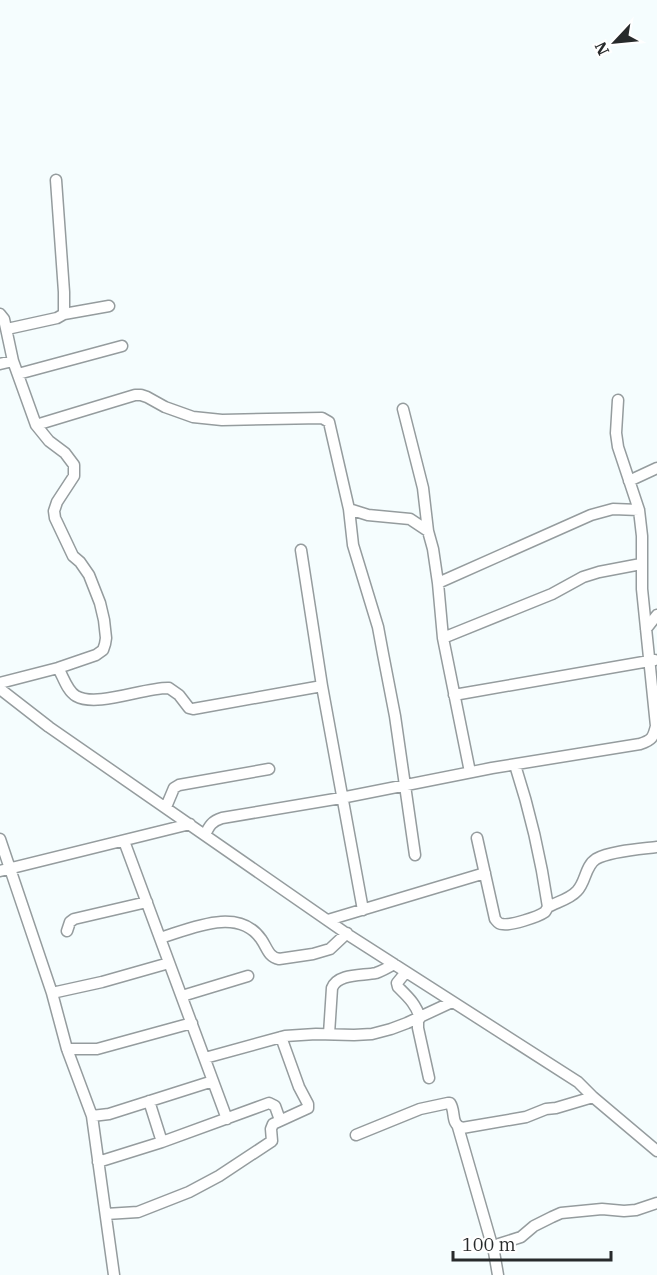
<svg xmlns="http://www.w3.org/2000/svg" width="657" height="1275" font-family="'IBM Plex Serif',serif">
<rect width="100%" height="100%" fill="#f5fdfe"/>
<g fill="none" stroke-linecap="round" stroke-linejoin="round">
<g stroke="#959c9e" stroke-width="13">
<path id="minor" d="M0,314L4,319L13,361L36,425L49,441L65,453L74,465V476L57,502L54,511L55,518L73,556L80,562L89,575L100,603L104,620L106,638L105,644L103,650L96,655L58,668L0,683
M64,314L109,306
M7,329L57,318L64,314V292L56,180
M0,364L13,361
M18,374L122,346
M403,409L423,488L428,531L433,549L438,583L443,638L470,772
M36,425L135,395H141L147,397L165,407L193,417L222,420L322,418L329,422L349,509L353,545L378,627L383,654L395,716L415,855
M629,481L657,468
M349,509L368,515L410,519L428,531
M301,550L322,686L363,910
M438,583L591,515L613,509L639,510
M646,629L657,615
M443,638L552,594L583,577L599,572L641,564
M58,668C63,676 67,691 76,696C97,708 145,687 169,688L179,695L189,708L193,709L322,686
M0,689L49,727L350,936L578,1082L593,1097L657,1151
M454,695L655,660
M166,807L174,788L179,785L269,769
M205,835C209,826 212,821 222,818L341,798L492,768L640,744C652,740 653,738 656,726L642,589V536L639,510L618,447L616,433L618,400
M477,838L495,919C497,921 498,924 502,924C510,926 538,917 545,912L548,907C541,859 530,811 515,765
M0,839L52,993L67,1049L92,1116L114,1275
M124,841L227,1119
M0,871L190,824
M548,907C557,902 570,899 577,891C586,882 585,866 596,859C610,851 641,849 657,847
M328,920L485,873
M67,931L70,922L74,919L147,902
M160,938C190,929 238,906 261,939C267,947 268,957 279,959L313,954L330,949L347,933
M406,972L397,983L398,987C408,997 416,1004 420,1018
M52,993L102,982L169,963
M182,996L248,976
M418,1019V1028L429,1078
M329,1034L332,988C338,973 363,976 376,973C382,971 389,967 394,964
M67,1049H97L192,1023
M205,1058L285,1036L316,1034L354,1035L372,1034L391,1029L407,1023L452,1002
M149,1101L162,1142
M92,1116L109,1114L213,1081
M458,1127L494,1252
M356,1135L420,1109L448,1103H450C456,1111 450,1124 462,1128L526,1117L546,1109L556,1108L593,1097
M98,1162L162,1142L269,1103L275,1106L280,1120
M106,1214L138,1212L189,1192L219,1176L272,1141L271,1129L273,1124L308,1108V1104L299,1087L281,1037
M498,1275L494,1252L495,1247L499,1244L521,1237L534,1226L552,1217L561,1213L602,1209L624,1211L636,1210L657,1203"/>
</g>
<use href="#minor" stroke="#fff" stroke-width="10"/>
</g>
<g transform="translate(615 42) rotate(244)" stroke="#ffffff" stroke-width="4.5" paint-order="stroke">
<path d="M0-4.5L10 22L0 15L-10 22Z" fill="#272a2b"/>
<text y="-9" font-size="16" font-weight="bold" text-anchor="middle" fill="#272a2b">N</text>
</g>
<path d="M453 1251v9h158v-9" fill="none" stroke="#272a2b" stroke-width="3"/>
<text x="462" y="1251" font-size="18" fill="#272a2b" stroke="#ffffff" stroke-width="4.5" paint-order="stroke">100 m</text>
</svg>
